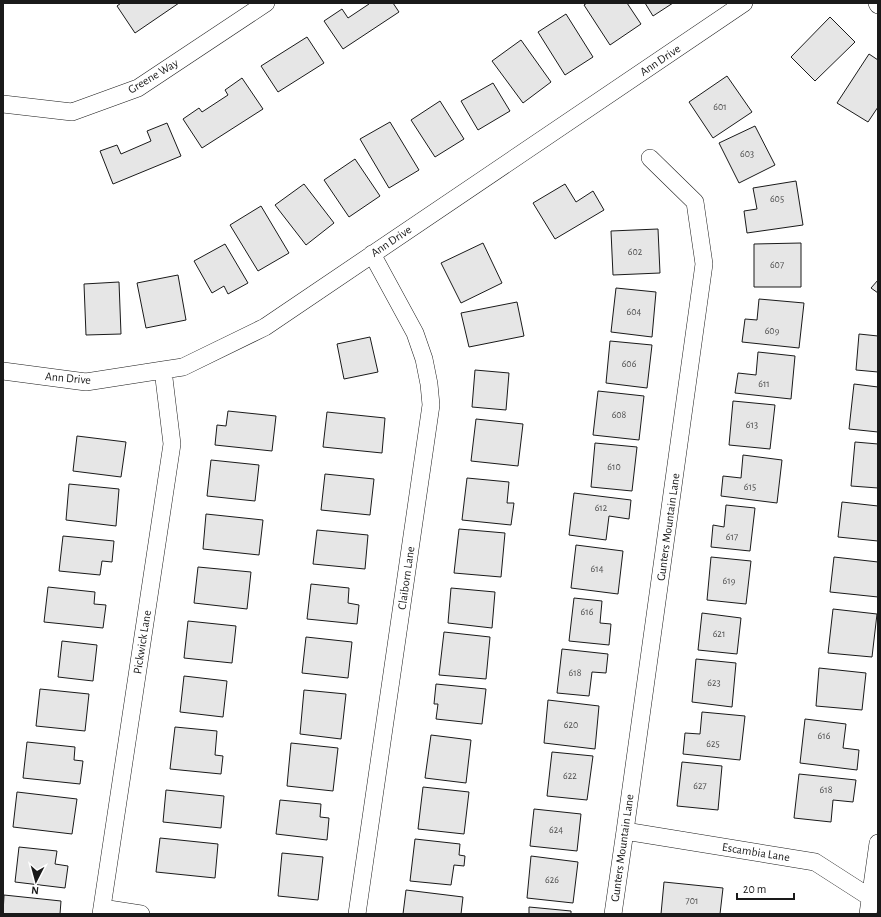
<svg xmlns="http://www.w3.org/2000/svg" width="881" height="917" font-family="'Alegreya Sans',sans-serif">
<rect width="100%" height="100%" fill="#fff"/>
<path fill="#e6e6e6" stroke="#1a1a1a" d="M121,3H179L135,33L117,6Z
M368,3H393L399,12L343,49L324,21L342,9L348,18L369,4Z
M587,3H627L641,24L610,45L584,5Z
M645,3H673L653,16Z
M566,14L593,57L565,75L538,32Z
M830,17L855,42L815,81L791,57Z
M307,37L324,63L278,92L261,66Z
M521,40L551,82L523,103L492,61Z
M869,54L878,60V107L868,122L837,103Z
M727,76L752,112L713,138L689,102Z
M242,78L263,109L202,148L183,119L199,108L202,112L228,95L225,90Z
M493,83L510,111L478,130L461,101Z
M440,101L464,139L435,157L411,120Z
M390,122L419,170L389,188L360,139Z
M167,123L181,156L113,184L100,151L117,145L121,154L151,141L147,131Z
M755,126L775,165L739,183L719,143Z
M355,159L380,196L349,217L324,180Z
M796,181L803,225L747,233L744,211L757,209L753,188Z
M304,184L334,223L306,245L275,205Z
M565,184L576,202L593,191L604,210L555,239L533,203Z
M261,206L289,253L258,271L230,225Z
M658,229L660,273L613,275L611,231Z
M483,243L502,283L461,303L441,263Z
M801,243V287H754V244Z
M225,244L248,283L228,294L224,286L212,293L194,261Z
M178,275L186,320L146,328L137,283Z
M878,280V293L871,288Z
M119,282L121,334L86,335L84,284Z
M616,288L656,292L652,337L611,332Z
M759,299L804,303L799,348L742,342L745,319L757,320Z
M517,302L524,336L469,347L461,313Z
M859,334L878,336V372L856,370Z
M370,337L378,372L344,379L337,344Z
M610,341L652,345L647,388L606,383Z
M758,352L795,356L791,399L735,393L738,373L756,375Z
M475,370L509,373L506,410L472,407Z
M854,384L878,387V432L849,429Z
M598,391L644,396L639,440L593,435Z
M733,401L775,405L770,449L729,445Z
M228,411L276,416L272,451L215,445L217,425L226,426Z
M327,412L385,418L382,453L323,447Z
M476,419L523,424L518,466L471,461Z
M77,436L126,442L121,477L73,471Z
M855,442L878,444V488L851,486Z
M595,443L637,447L632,491L591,487Z
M743,455L782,460L777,503L721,496L723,476L741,478Z
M211,460L259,465L255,501L207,496Z
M325,474L374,479L370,515L321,510Z
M467,478L509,482L507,503H514L511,525L462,520Z
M69,484L119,489L116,526L66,520Z
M574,493L631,500L629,519L609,516L606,540L569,535Z
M842,502L878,506V541L838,537Z
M726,505L755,508L750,551L711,547L713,525L724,527Z
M206,514L263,520L259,555L203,549Z
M459,529L505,533L501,577L454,573Z
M317,530L368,535L365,569L313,564Z
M63,536L114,541L112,562L102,561L100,575L59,571Z
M576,545L623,551L618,594L571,588Z
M711,557L751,561L746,604L707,600Z
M834,557L878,562V597L830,592Z
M198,567L251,572L247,609L194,603Z
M311,584L349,588L348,603L359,605L357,624L307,619Z
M48,587L95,592L94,604L106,605L103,628L44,622Z
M451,588L495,592L492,628L448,623Z
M574,598L602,601L600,623L611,624L609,645L569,641Z
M833,609L877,614L872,657L828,653Z
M702,613L741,618L737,654L698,650Z
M188,621L236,626L232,663L184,658Z
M444,632L490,637L486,679L439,675Z
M306,637L352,642L348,678L302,673Z
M62,641L97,645L93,681L58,677Z
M562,649L608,654L606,673L592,672L589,696L557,693Z
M696,659L736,663L732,707L692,702Z
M819,668L866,673L862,710L816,706Z
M184,676L227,681L223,717L180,712Z
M436,684L486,689L482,724L436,719L438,704H434Z
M40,689L89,694L85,731L36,726Z
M304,690L346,694L341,739L300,734Z
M548,700L599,706L595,749L544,743Z
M702,712L745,716L740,760L683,754L685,733L700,734Z
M805,719L846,724L843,748L859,750L857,770L800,763Z
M175,727L217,731L215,755L223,756L221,774L170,769Z
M431,735L471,740L466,783L425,778Z
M27,742L75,747L74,760L83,761L80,784L23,778Z
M291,743L338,748L333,791L287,786Z
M552,752L593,756L587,800L547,796Z
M682,762L722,766L718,810L677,806Z
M799,774L856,780L853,802L833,800L831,822L794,818Z
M423,787L469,792L464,834L418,829Z
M166,790L224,796L221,828L163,822Z
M17,792L77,799L72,834L13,827Z
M280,800L321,804L320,817L329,818L327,840L276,834Z
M534,809L581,814L577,851L530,846Z
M160,838L218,844L215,878L156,872Z
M415,839L460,844L459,855L465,856L464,866L454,865L451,885L410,881Z
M19,847L57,851L55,864L68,866L65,888L15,882Z
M282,853L323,857L318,900L278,896Z
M531,856L578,862L573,903L527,898Z
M664,882L723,888L720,914H661Z
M406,890L463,897L461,914H403Z
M4,895L61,901L60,914H3Z
M529,907L571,911V914H529Z"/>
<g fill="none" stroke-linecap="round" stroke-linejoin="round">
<g stroke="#1a1a1a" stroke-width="18">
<path id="minor" d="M877,3L878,5
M3,104L72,112L138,88L266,3
M3,371L86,382L163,370L183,367L265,327L744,3
M625,831L815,862L871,898L878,899
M102,908L141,914
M101,914L172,444L163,370
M357,914L431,405L429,384L424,359L415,333L372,254
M613,914L625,831L704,264L695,202L650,158
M868,914L878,843"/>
</g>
<use href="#minor" stroke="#fff" stroke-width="17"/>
</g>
<g text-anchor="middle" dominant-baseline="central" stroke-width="3" stroke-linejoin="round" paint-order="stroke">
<g font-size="10" fill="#4d4d4d">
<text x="720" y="107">601</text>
<text x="747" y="154">603</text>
<text x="777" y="199">605</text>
<text x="635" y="252">602</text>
<text x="777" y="265">607</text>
<text x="634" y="312">604</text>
<text x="772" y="331">609</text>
<text x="629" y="364">606</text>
<text x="764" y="384">611</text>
<text x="619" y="415">608</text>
<text x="752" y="425">613</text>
<text x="614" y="467">610</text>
<text x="750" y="487">615</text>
<text x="601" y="508">612</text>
<text x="732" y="537">617</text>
<text x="597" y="569">614</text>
<text x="729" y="581">619</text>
<text x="587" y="612">616</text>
<text x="719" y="634">621</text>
<text x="575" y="673">618</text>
<text x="714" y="683">623</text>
<text x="571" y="725">620</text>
<text x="824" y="736">616</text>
<text x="713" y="744">625</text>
<text x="570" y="776">622</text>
<text x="700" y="786">627</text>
<text x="826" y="790">618</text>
<text x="556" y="830">624</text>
<text x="552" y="880">626</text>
<text x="692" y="901">701</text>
</g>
<g font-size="12" fill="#1a1a1a" stroke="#fff">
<text transform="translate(660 60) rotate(-34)">Ann Drive</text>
<text transform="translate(153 76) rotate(-31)">Greene Way</text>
<text transform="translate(391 241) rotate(-34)">Ann Drive</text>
<text transform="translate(68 378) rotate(5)">Ann Drive</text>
<text transform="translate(668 527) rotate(-82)">Gunters Mountain Lane</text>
<text transform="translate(406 578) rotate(-82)">Claiborn Lane</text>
<text transform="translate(142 642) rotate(-81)">Pickwick Lane</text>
<text transform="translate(622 848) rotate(-82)">Gunters Mountain Lane</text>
<text transform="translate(756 852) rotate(9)">Escambia Lane</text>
</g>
</g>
<rect width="881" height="917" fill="none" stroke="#1a1a1a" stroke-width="8"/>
<g transform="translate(36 881) rotate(186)" stroke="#ffffff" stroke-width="3" paint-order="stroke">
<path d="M0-3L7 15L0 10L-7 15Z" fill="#1a1a1a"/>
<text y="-6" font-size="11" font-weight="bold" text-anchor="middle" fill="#1a1a1a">N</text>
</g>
<path d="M737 893v6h57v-6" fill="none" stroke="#1a1a1a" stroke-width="2"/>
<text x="743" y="893" font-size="12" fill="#1a1a1a" stroke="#ffffff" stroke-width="3" paint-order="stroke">20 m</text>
</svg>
